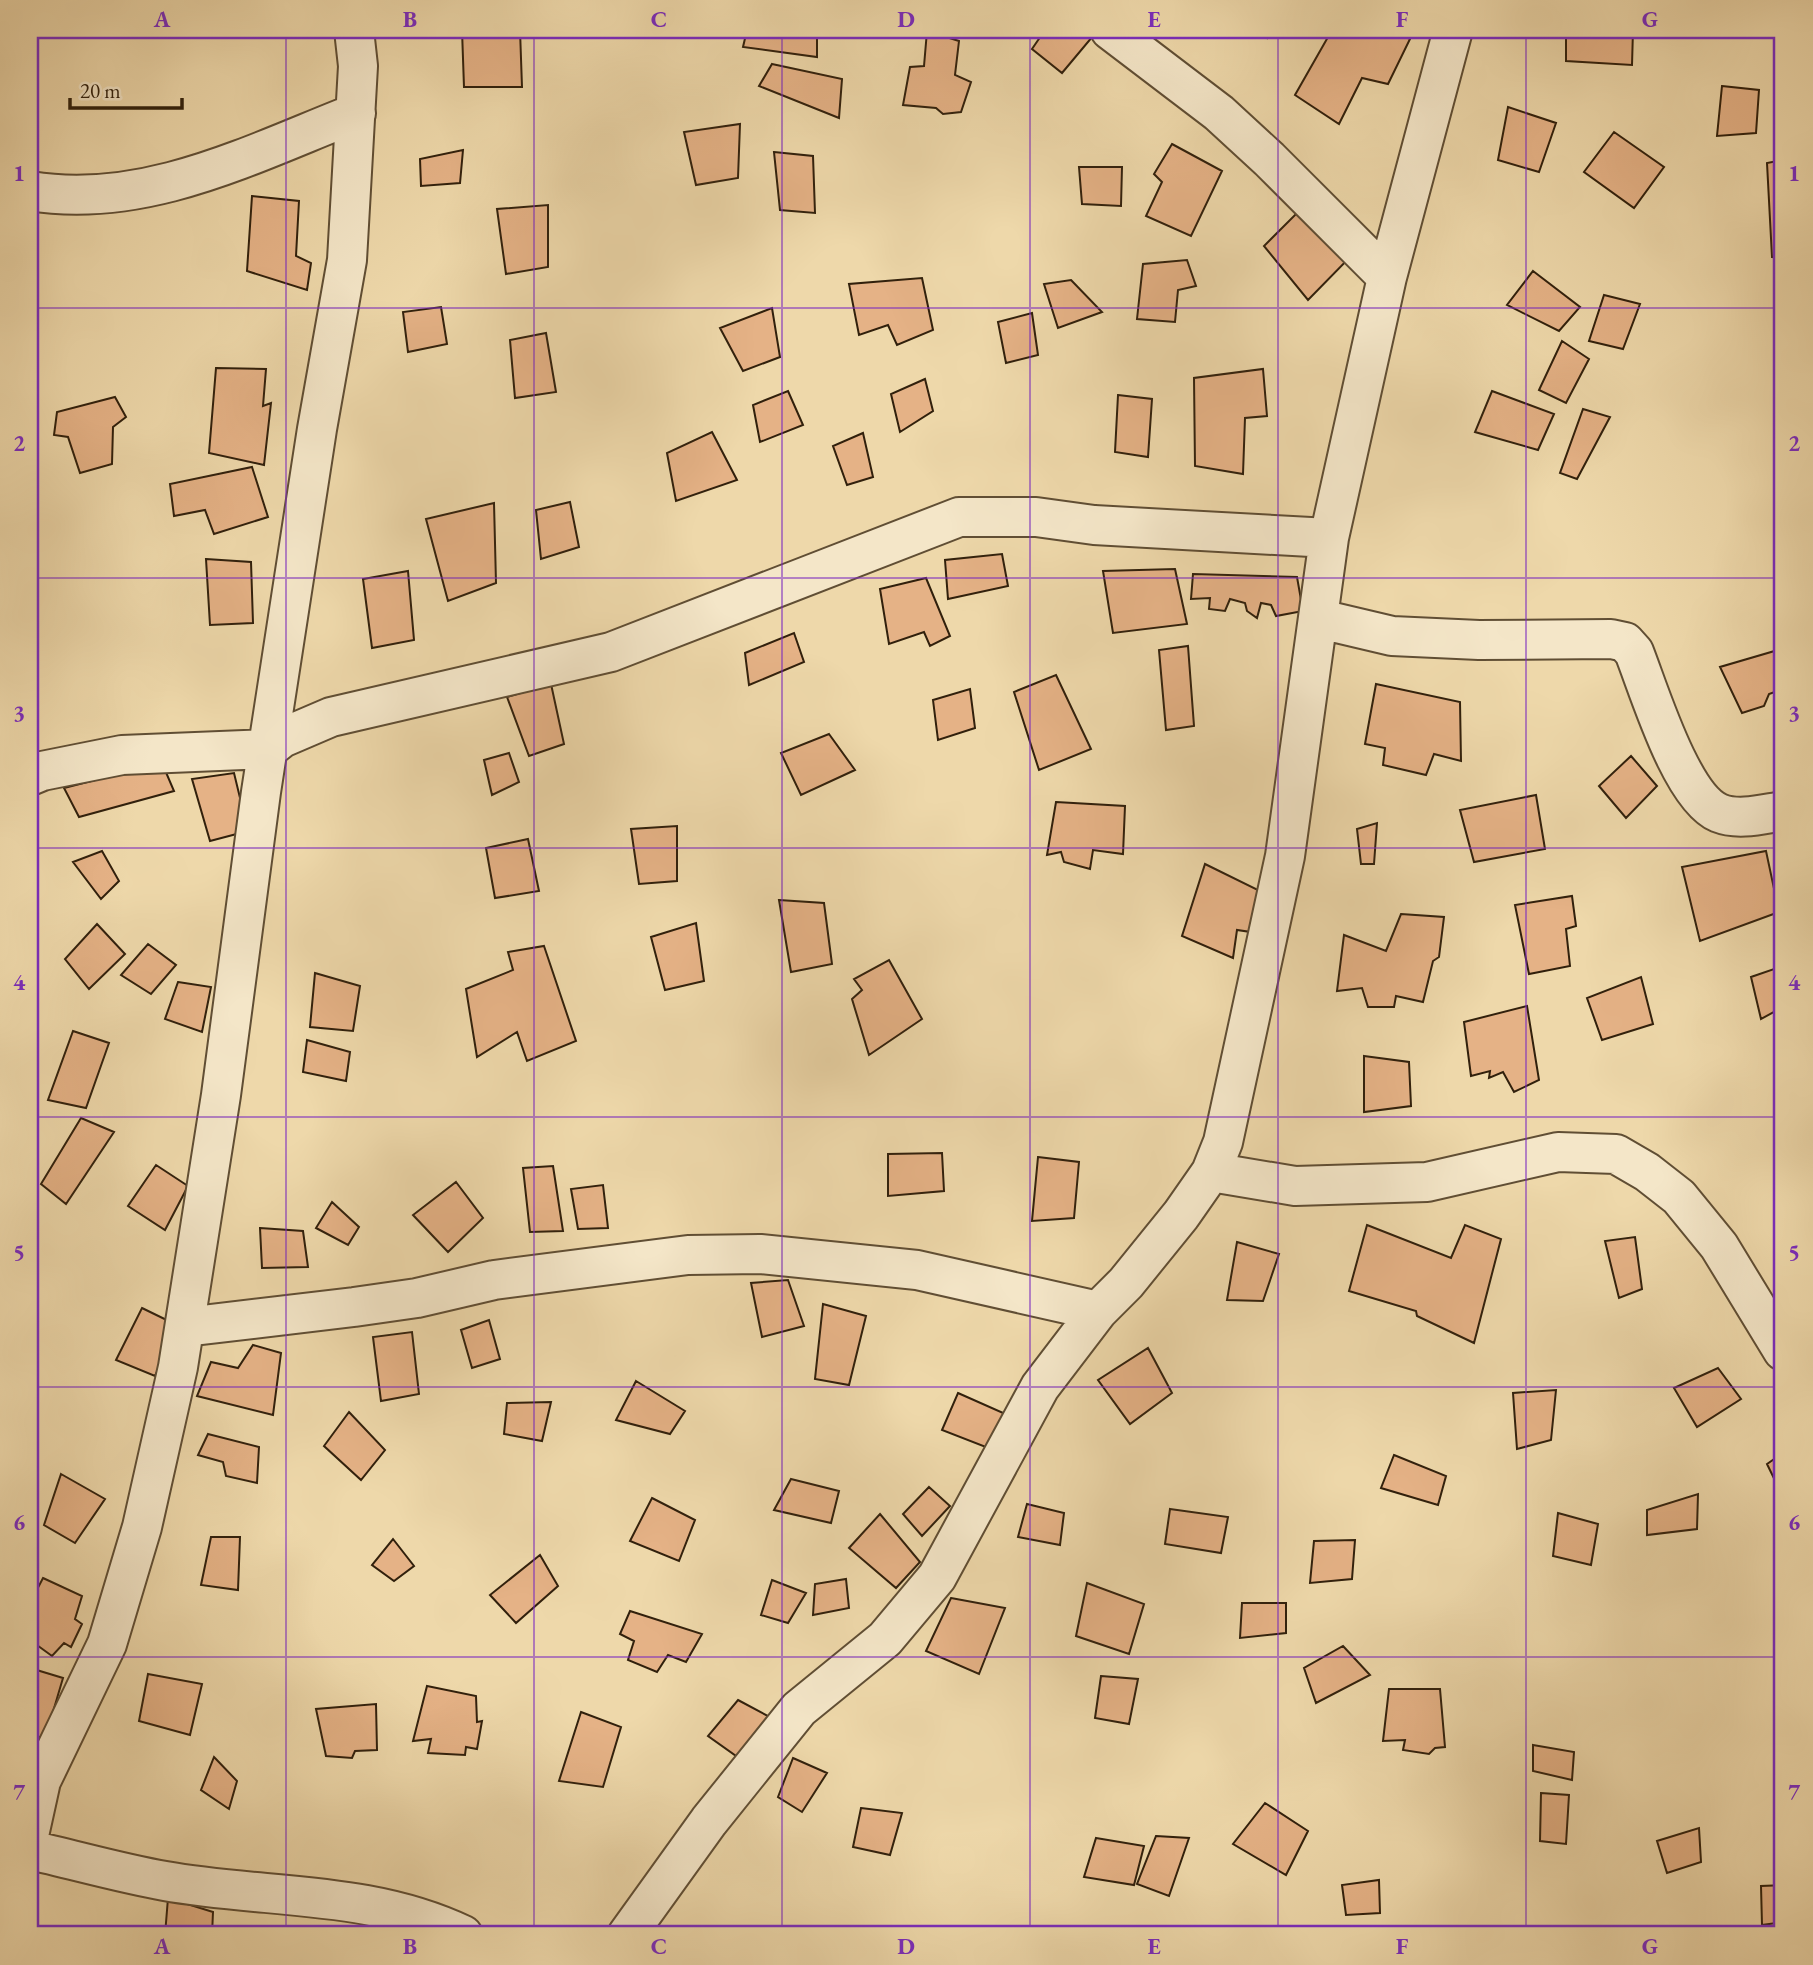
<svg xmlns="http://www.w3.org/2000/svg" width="1813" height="1965" font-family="'EB Garamond',serif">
<rect width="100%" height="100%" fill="#eed8aa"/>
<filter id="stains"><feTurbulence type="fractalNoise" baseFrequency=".00286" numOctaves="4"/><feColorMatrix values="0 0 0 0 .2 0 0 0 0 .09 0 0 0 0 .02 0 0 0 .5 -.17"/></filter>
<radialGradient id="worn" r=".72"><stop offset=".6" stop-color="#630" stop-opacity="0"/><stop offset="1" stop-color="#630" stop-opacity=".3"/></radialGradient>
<path fill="#e5b286" stroke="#31200c" stroke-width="2" d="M188,30H210V35L188,37Z
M462,30H520L522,87H464Z
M747,30H817V57L743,47Z
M1045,30H1088L1093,36L1062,73L1032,49Z
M1255,30H1271L1267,38Z
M1332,30H1391L1410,39L1388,84L1362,78L1339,124L1295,95Z
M1566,30H1633L1632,65L1566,61Z
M927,31L959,41L955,75L971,82L961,112L943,114L936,108L903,105L910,67L924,66Z
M772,64L842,79L839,118L759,86Z
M1722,86L1759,90L1756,133L1717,136Z
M1508,107L1556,123L1539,172L1498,160Z
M740,124L738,178L696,185L684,132Z
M1614,132L1664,167L1634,208L1584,172Z
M1172,144L1222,171L1191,236L1146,216L1162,182L1154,174Z
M463,150L460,183L421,186L420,159Z
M774,152L813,156L815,213L780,210Z
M1783,160V258L1772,257L1767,163Z
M1079,167H1122L1121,206L1082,204Z
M252,196L299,201L296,256L311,263L307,290L247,271Z
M548,205V267L506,274L497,209Z
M1301,209L1355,252L1308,300L1264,246Z
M1187,260L1196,286L1178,290L1175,322L1137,319L1143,264Z
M1533,271L1580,307L1559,331L1507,305Z
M922,278L933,330L897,345L888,325L859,335L849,284Z
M1071,280L1102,312L1058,328L1044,284Z
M1604,295L1640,304L1623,349L1589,341Z
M441,307L447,344L408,352L403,312Z
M772,308L780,357L743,371L720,328Z
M1032,313L1038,355L1006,363L998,322Z
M546,333L556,392L515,398L510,340Z
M1562,341L1589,359L1566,403L1539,390Z
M216,368L266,369L263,406L271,403L264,465L209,453Z
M1263,369L1267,416L1245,418L1243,474L1195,466L1194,378Z
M925,379L933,411L900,432L891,394Z
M788,391L803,425L760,442L753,405Z
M1492,391L1554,414L1538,450L1475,432Z
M1118,395L1152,399L1148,457L1115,452Z
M115,397L126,417L113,427L112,464L80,473L68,437L54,435L57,412Z
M1583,409L1610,417L1577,479L1560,473Z
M712,432L737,480L676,501L667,453Z
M863,433L873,477L847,485L833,446Z
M252,467L268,517L214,534L205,510L174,516L170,484Z
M570,502L579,547L541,559L536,510Z
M494,503L496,583L448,601L426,519Z
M1002,554L1008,586L948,599L945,560Z
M206,559L251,562L253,623L210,625Z
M1175,569L1187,624L1113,633L1103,571Z
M408,571L414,640L372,648L363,579Z
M1193,574L1297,577L1303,611L1276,616L1271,605L1261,603L1257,618L1247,611L1245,603L1230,599L1225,611L1209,609L1210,598L1191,599Z
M926,578L950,636L930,646L924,632L889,644L880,589Z
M794,633L804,662L749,685L745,653Z
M1188,646L1194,726L1166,730L1159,650Z
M1778,650L1783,658V689L1769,694L1764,706L1742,713L1720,667Z
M1056,675L1091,749L1039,770L1014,692Z
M551,684L564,744L529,756L507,697Z
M1376,684L1460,702L1461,761L1434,754L1426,775L1383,765L1385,748L1365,744Z
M970,689L975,728L938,740L933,700Z
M829,734L855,770L801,795L781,753Z
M509,753L519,782L492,795L484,760Z
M1631,756L1657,786L1626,818L1599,786Z
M162,763L174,791L79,817L64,788Z
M234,773L248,831L210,841L192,779Z
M1536,795L1545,849L1474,862L1460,810Z
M1056,802L1125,806L1123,854L1093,850L1090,869L1064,862L1061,852L1047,855Z
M1377,823L1374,864H1361L1357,829Z
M677,826V881L639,884L631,829Z
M528,839L539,891L495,898L486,848Z
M102,851L119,881L101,899L73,862Z
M1766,851L1779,912L1700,941L1682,867Z
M1205,864L1258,890L1251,932L1237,930L1233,958L1182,936Z
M1572,896L1576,926L1566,929L1570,966L1529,974L1515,905Z
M779,900L824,903L832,964L791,972Z
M1401,914L1444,917L1439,957L1433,961L1423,1002L1396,996L1394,1007H1368L1362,988L1337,991L1344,935L1386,951Z
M696,923L704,981L665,990L651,937Z
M97,924L125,954L89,989L65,959Z
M148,944L176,965L151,994L121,975Z
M544,946L576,1041L527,1061L517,1032L477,1057L466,989L513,970L508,952Z
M889,960L922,1019L869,1055L852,999L862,990L854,979Z
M1783,966V1007L1761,1019L1751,977Z
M315,973L360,986L353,1031L310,1027Z
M1641,977L1653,1024L1602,1040L1587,998Z
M178,982L211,987L202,1032L165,1019Z
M1527,1006L1539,1080L1514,1092L1503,1072L1489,1078L1490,1071L1471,1076L1464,1022Z
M73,1031L109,1043L86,1108L48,1100Z
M307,1040L350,1052L346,1081L303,1072Z
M1364,1056L1409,1062L1411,1106L1364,1112Z
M81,1118L114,1132L66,1204L41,1184Z
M942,1153L944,1191L888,1196V1154Z
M1038,1157L1079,1162L1074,1218L1032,1221Z
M156,1165L188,1186L165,1230L128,1206Z
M553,1166L563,1231L530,1232L523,1168Z
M456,1182L483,1218L448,1252L413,1215Z
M603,1185L608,1228L578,1229L571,1189Z
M332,1202L359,1227L348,1245L316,1228Z
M1367,1225L1451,1258L1465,1225L1501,1239L1474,1343L1417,1316L1416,1311L1349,1291Z
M30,1228L35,1231L30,1245Z
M260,1228L303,1231L308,1267L262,1268Z
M1635,1237L1642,1289L1619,1298L1605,1241Z
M1237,1242L1279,1254L1263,1301L1227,1300Z
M788,1280L804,1326L762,1337L751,1283Z
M823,1304L866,1316L849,1385L815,1379Z
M142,1308L179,1326L155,1376L116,1360Z
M489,1320L500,1359L472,1368L461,1330Z
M412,1332L419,1394L381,1401L373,1337Z
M253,1345L281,1353L273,1415L197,1396L211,1362L238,1368Z
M1148,1348L1172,1393L1130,1424L1098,1380Z
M1718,1368L1741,1399L1697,1427L1674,1388Z
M636,1381L685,1411L670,1434L616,1420Z
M1556,1390L1551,1440L1517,1449L1513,1393Z
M958,1393L1010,1416L996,1451L942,1430Z
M551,1402L542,1441L504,1434L507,1403Z
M349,1412L385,1450L361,1480L324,1446Z
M208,1434L259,1447L257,1483L226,1476L223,1462L198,1455Z
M1783,1453V1497L1767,1464Z
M1394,1455L1446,1476L1438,1505L1381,1488Z
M61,1474L105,1499L75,1543L44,1525Z
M791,1479L839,1491L831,1523L774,1510Z
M929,1487L950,1506L922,1536L903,1514Z
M1698,1494L1697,1529L1647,1535V1510Z
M652,1498L695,1520L679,1561L630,1541Z
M1027,1504L1064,1513L1060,1545L1018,1537Z
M1170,1509L1228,1517L1221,1553L1165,1544Z
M1558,1513L1598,1524L1591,1565L1553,1556Z
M880,1514L920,1562L896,1588L849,1548Z
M211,1537H240L238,1590L201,1585Z
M393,1539L414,1566L394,1581L372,1565Z
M1355,1540L1352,1579L1310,1583L1314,1541Z
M540,1555L558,1586L516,1623L490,1595Z
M43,1578L82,1596L75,1619L82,1624L71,1647L64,1643L52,1656L30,1640V1603Z
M846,1579L849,1608L813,1615L815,1584Z
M772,1580L806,1593L788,1623L761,1615Z
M1087,1583L1144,1604L1129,1654L1076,1636Z
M951,1598L1005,1608L979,1674L926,1651Z
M1242,1603H1286V1633L1240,1638Z
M630,1611L702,1634L686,1662L668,1655L657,1672L628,1660L634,1641L620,1634Z
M1343,1646L1370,1675L1316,1703L1304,1668Z
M30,1668L63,1678L45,1739L30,1734Z
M148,1674L202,1684L190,1735L139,1721Z
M1101,1676L1138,1679L1129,1724L1095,1718Z
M427,1686L476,1696L477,1722L482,1721L477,1749L466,1747L465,1755L428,1753L431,1739L413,1741Z
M1389,1689H1440L1445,1747L1435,1748L1429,1754L1403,1750L1405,1740L1383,1741Z
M738,1700L768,1716L739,1758L708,1736Z
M376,1704L377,1750L355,1751L352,1758L326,1756L316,1709Z
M581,1712L621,1727L603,1787L559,1781Z
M1533,1745L1574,1752L1572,1780L1533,1771Z
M214,1757L237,1781L229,1809L201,1790Z
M793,1758L827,1773L802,1812L778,1797Z
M1541,1793L1569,1795L1566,1844L1540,1841Z
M1265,1803L1308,1831L1286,1875L1233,1844Z
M861,1808L902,1813L890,1855L853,1847Z
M1699,1828L1701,1862L1667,1873L1657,1841Z
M1156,1836L1189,1838L1169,1896L1137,1884Z
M1096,1838L1144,1846L1134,1885L1084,1877Z
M1379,1880L1380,1913L1346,1915L1342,1885Z
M1783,1885V1922L1762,1925L1761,1886Z
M168,1898L213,1912L212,1935H165Z
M374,1927L394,1935H372Z"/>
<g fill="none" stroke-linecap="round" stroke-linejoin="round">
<g stroke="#604e34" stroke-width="42">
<path id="minor" d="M1110,30L1219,113L1269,159L1387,277
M30,191C145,210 251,154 356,113
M1320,619L1392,636L1479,640L1611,639L1625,642L1634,652C1649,690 1681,797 1719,813C1739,821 1763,814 1783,811
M30,776L42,771L122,755L268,749L282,738L331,717L611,652L959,517H1036L1094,525L1329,538
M1211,1172L1295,1186L1427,1182L1558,1152L1616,1154L1647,1172L1679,1197L1719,1246L1783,1351
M185,1327L354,1307L417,1298L494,1280L688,1255L760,1254L917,1270L1098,1311
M30,1831L41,1781L107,1644L142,1527L178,1367L221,1095L261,792L317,429L347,260L358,66L354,30
M30,1850C75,1860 120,1873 165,1881C266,1899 369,1890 463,1935
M627,1935L709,1821L799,1709L885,1639L937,1577L1040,1387L1098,1311L1126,1283L1181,1215L1211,1172L1223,1142L1285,856L1329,538L1387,277L1453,30"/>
</g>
<use href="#minor" stroke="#f4e6c8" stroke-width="38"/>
</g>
<path fill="none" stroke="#7b2cbf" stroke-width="2" stroke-opacity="0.55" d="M286,30V1935M534,30V1935M782,30V1935M1030,30V1935M1278,30V1935M1526,30V1935M30,308H1783M30,578H1783M30,848H1783M30,1117H1783M30,1387H1783M30,1657H1783"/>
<rect width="1813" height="1965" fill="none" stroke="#eed8aa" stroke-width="77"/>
<path d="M70 98v10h112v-10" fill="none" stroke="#31200c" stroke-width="3.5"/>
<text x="80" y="98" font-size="21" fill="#31200c" stroke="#f4e6c8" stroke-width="5" paint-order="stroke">20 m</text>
<rect x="38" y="38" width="1736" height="1888" fill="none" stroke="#7b2cbf" stroke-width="2.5"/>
<g font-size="23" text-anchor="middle" font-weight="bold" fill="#7b2cbf">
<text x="162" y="27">A</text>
<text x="410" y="27">B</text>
<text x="659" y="27">C</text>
<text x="906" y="27">D</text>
<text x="1154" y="27">E</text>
<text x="1402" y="27">F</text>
<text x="1650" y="27">G</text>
<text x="19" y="181">1</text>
<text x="1794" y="181">1</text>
<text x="19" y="451">2</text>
<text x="1794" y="451">2</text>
<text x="19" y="721">3</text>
<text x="1794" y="721">3</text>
<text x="19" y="990">4</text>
<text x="1794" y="990">4</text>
<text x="19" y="1260">5</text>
<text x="1794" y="1260">5</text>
<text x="19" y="1530">6</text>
<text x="1794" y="1530">6</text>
<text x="19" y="1800">7</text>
<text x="1794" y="1800">7</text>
<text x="162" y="1954">A</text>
<text x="410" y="1954">B</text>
<text x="659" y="1954">C</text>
<text x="906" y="1954">D</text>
<text x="1154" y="1954">E</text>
<text x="1402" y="1954">F</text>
<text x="1650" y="1954">G</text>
</g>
<rect width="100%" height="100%" filter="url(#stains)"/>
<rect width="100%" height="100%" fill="url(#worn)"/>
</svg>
